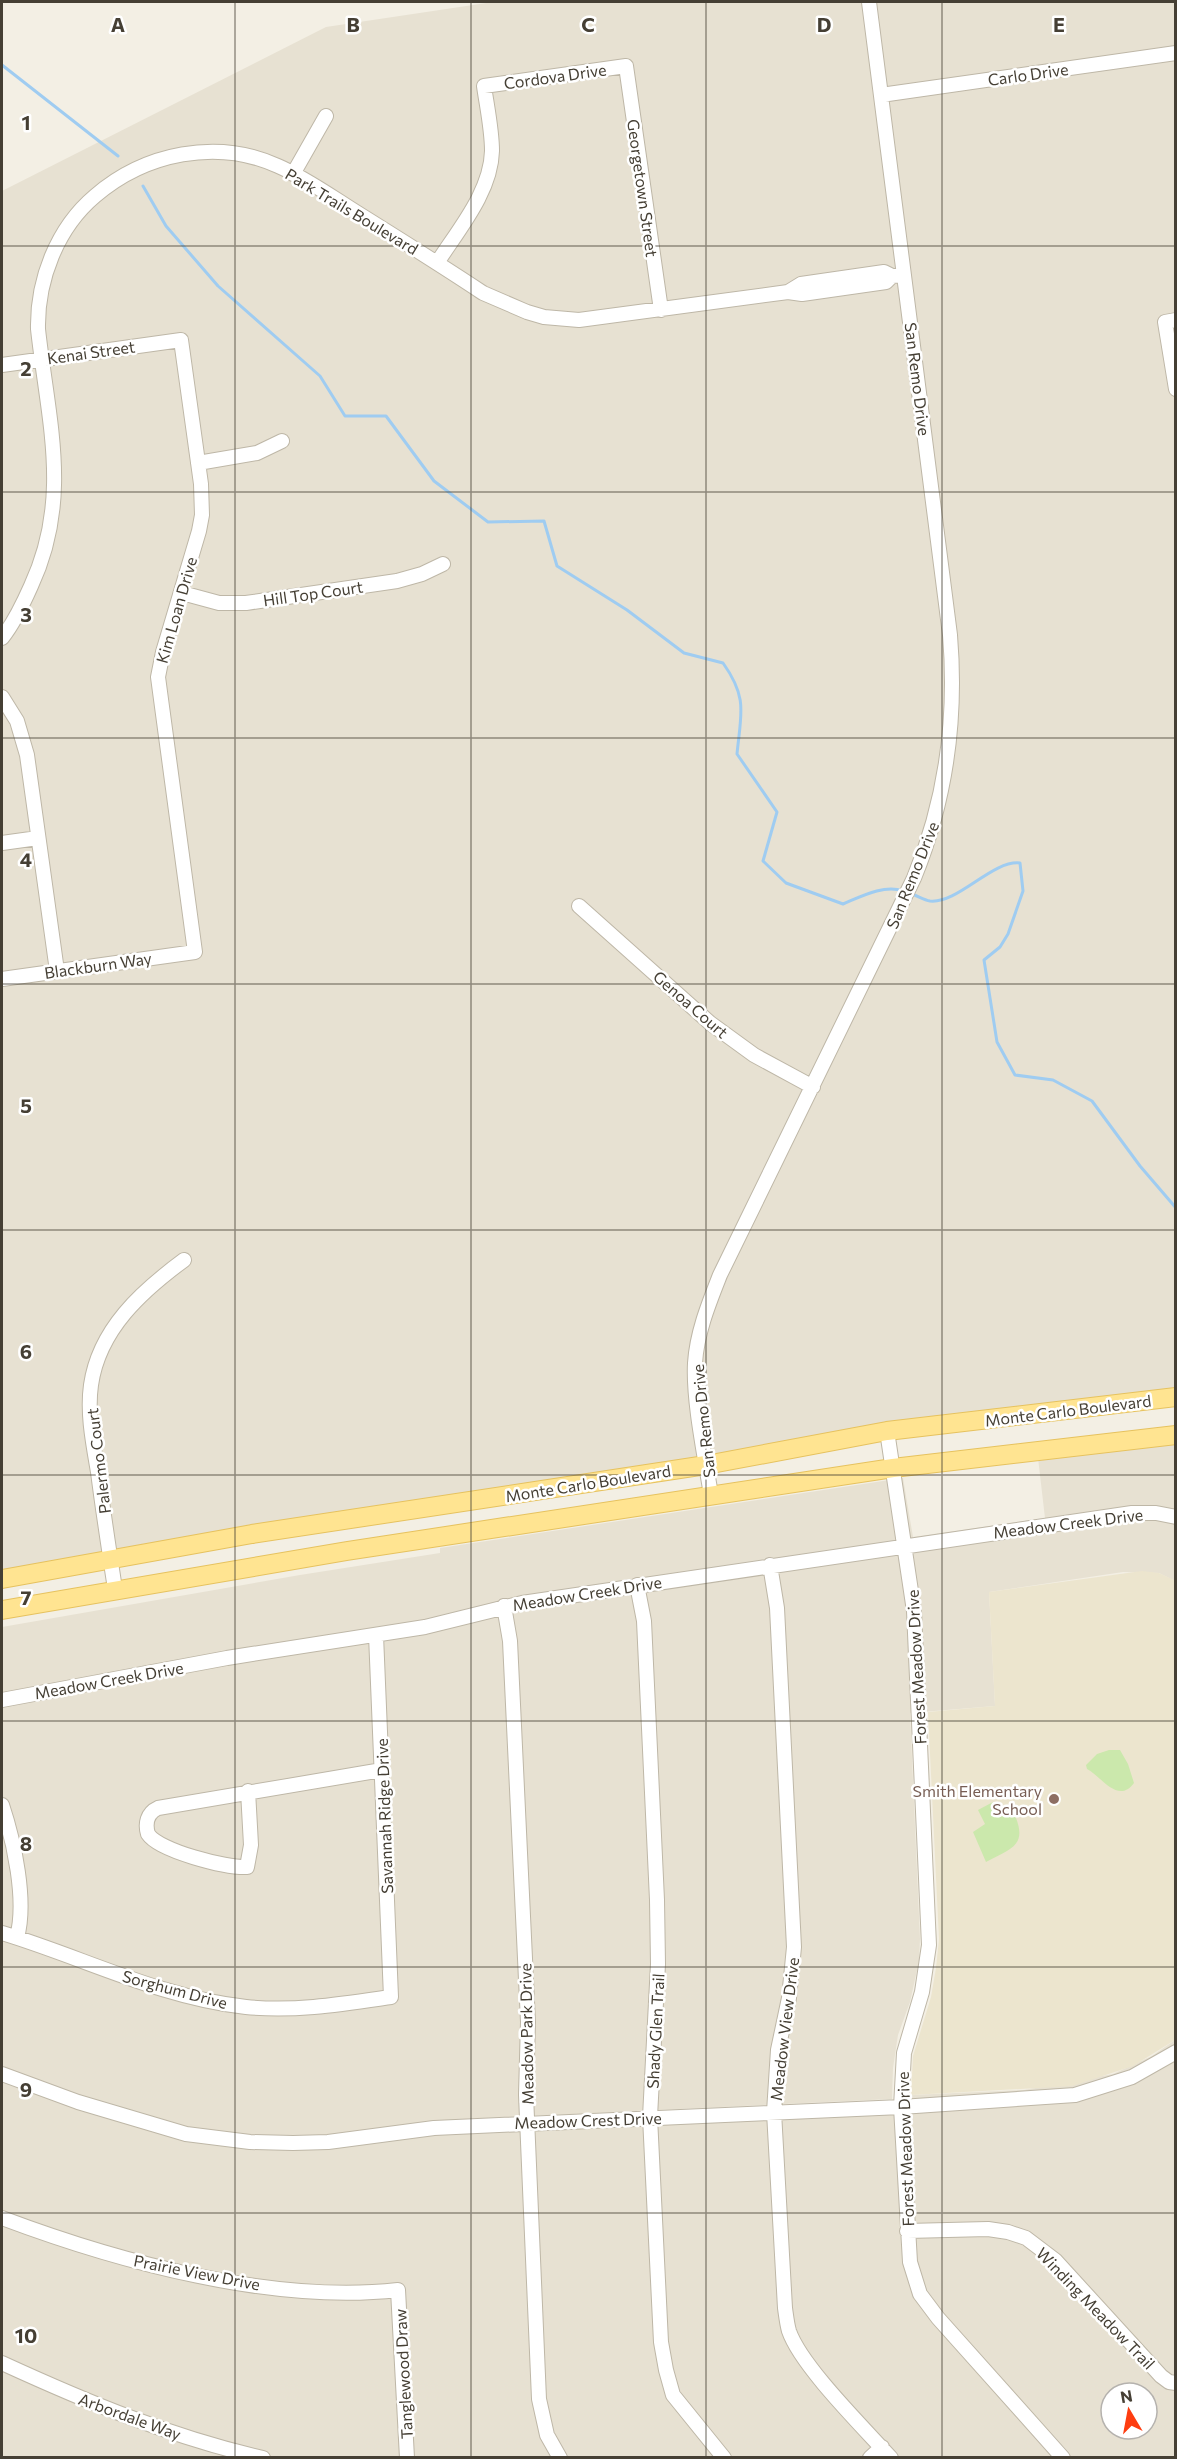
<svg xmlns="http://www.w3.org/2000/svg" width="1177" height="2459" font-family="Commissioner,sans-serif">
<rect width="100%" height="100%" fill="#f3efe4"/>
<path fill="#e7e1d2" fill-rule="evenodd" d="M493,2H1175V1390L891,1425L2,1574V191L326,27Z
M1175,1442V1581L1159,1573L1123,1572L989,1592L995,1706L910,1713L920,1939L919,1961L910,2002L898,2035L893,2068L892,2099L464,2119L465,2132L911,2114V2095L1024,2090L1113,2074L1152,2056L1175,2040V2457L2,2458V1627L300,1575L440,1553V1548L903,1478L913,1537L1045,1518L1038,1458ZM1111,2393H1147V2429H1111Z"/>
<path fill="#ece5ce" d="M1142,1571L1159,1573L1176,1581L1175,2040L1133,2066L1072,2086L911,2095L913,2056L931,1997L936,1968L939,1939L928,1712L995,1706L989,1592Z"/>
<path fill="#cbe8ac" d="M1109,1750H1120L1128,1764L1134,1783C1118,1805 1101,1776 1087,1769L1086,1765L1097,1754Z
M993,1802L1000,1817L1013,1811C1029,1845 1013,1848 986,1862L973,1832L985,1824L978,1810Z"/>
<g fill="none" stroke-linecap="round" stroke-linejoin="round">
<path stroke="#9fccf1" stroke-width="3" d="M2,65L118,156
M143,186L166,226L218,286L320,376L345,416H386L434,481L488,522L544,521L557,566L627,610L684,653L723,663C748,698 741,713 737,754L777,812L763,861L786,883L843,904C860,897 884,884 903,891
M912,894C918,896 924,900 930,901C958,904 992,860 1020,863L1023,891L1008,934L1000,947L984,960L997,1042L1015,1075L1053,1080L1092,1101L1140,1166L1176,1208"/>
<g stroke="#beb7a7" stroke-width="16">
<path id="minor" d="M881,95L1176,53
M293,174L326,116
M437,263C458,230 491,192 492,151C492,130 487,107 484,86L626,66L661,310
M788,292L801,284L884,272L892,276
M1176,320L1165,322L1176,389
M2,365L181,340L201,484L202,515L199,531L163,652L158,677L195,952L2,979
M198,463L257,453L282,441
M182,593L219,603H246L397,581L422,574L443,564
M2,638C14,623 23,604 31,586C72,498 48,421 38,329C37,280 57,228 95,196C145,153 217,138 278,166C308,179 336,200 364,217C404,242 444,267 483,293L527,312L544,317L579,320L788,292L802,294L886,282L892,276L904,275
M2,697L17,721L27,755L57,971
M2,843L38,838
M579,906L710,1023L754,1055L813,1087
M887,1431L914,1611L929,1945L922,1992L904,2053L901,2107L910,2262L920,2294L938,2318L1063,2458
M711,1495C705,1457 693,1401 695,1363C697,1332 709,1303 720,1275L914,878C946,800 957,719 950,635L869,2
M770,1565L777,1608L794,1947L789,1998L778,2050L774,2112L785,2308C786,2315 787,2324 789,2331C801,2366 864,2428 891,2458
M637,1585L644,1621L657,1900L658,1964L650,2117L661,2342L666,2370L673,2395L724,2458
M115,1589C109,1550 103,1511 98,1472C93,1443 87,1413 91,1385C99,1329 142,1291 184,1260
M504,1606L510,1641L528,2022L526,2095L539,2399L547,2435L560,2458
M2,1700L227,1658L425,1627L522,1603L1132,1513H1156L1176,1517
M248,1791L251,1845L247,1867C226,1868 159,1851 148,1834C145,1824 147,1813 158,1808L382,1770
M2,1805C14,1841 27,1901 17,1937
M2,1933C82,1957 161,1998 246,2007C295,2012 343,2004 391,1997L376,1635
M2,2074L78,2102L186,2134L250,2142L293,2143L328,2142L434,2128L901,2107L1075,2095L1132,2077L1176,2052
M2,2218C119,2262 273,2304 398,2290L407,2458
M907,2231L988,2229L1008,2232L1026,2238L1055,2260L1161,2376L1169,2382L1176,2383
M2,2363C87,2402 171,2437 263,2458
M870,2458L882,2447"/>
</g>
<g stroke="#e6c25f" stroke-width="20">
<path id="major" d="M2,1579L252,1534L706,1465L887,1431L1176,1397
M2,1610L347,1551L893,1468L1176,1435"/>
</g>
<use href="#minor" stroke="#fff" stroke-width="14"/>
<use href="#major" stroke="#ffe491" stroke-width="18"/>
</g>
<path fill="none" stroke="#453f34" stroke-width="1.5" stroke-opacity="0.55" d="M235,2V2458M471,2V2458M706,2V2458M942,2V2458M2,246H1176M2,492H1176M2,738H1176M2,984H1176M2,1230H1176M2,1475H1176M2,1721H1176M2,1967H1176M2,2213H1176"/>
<circle fill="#8d6e63" stroke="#fff" stroke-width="2" cx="1054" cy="1799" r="6"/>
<g text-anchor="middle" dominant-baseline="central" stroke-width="5" stroke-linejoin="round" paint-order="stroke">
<g font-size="16" fill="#453f34" stroke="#fff">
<text transform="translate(1028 74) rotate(-8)">Carlo Drive</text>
<text transform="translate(555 76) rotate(-8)">Cordova Drive</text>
<text transform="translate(643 188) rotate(82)">Georgetown Street</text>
<text transform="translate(352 211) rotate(31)">Park Trails Boulevard</text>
<text transform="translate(91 352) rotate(-8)">Kenai Street</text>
<text transform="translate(918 379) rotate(83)">San Remo Drive</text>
<text transform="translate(313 593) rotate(-8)">Hill Top Court</text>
<text transform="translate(176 610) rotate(-74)">Kim Loan Drive</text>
<text transform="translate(912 875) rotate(-68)">San Remo Drive</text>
<text transform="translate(98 965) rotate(-8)">Blackburn Way</text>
<text transform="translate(691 1004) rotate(41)">Genoa Court</text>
<text transform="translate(1068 1410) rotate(-7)">Monte Carlo Boulevard</text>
<text transform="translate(703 1421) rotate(-96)">San Remo Drive</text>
<text transform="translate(98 1461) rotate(-97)">Palermo Court</text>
<text transform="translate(588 1483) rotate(-9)">Monte Carlo Boulevard</text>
<text transform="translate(1068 1523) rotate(-7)">Meadow Creek Drive</text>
<text transform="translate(587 1593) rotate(-9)">Meadow Creek Drive</text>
<text transform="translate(916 1667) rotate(-93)">Forest Meadow Drive</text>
<text transform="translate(109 1680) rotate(-10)">Meadow Creek Drive</text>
<text transform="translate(384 1816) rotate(-92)">Savannah Ridge Drive</text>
<text transform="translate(175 1989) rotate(15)">Sorghum Drive</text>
<text transform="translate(784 2029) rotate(-83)">Meadow View Drive</text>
<text transform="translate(655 2031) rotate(-87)">Shady Glen Trail</text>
<text transform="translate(526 2034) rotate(-91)">Meadow Park Drive</text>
<text transform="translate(588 2120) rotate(-2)">Meadow Crest Drive</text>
<text transform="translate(905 2149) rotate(-92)">Forest Meadow Drive</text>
<text transform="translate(197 2272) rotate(11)">Prairie View Drive</text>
<text transform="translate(1096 2308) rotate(46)">Winding Meadow Trail</text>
<text transform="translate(403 2374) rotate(-93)">Tanglewood Draw</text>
<text transform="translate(130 2416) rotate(20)">Arbordale Way</text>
</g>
<g font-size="16" fill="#785e54" stroke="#fff" text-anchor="end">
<text x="1042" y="1790">Smith Elementary<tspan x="1042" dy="18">School</tspan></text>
</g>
</g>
<g font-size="20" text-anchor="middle" font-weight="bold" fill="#453f34" stroke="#fff" stroke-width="5" stroke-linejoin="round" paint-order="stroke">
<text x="118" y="32">A</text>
<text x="353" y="32">B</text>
<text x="588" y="32">C</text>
<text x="824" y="32">D</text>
<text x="1059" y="32">E</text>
<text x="26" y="130">1</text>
<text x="26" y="376">2</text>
<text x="26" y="622">3</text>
<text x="26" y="867">4</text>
<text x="26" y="1113">5</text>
<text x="26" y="1359">6</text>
<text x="26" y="1605">7</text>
<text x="26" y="1851">8</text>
<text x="26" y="2097">9</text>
<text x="26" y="2343">10</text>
</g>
<rect width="1177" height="2459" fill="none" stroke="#453f34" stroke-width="6"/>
<g transform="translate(1129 2411) rotate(350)"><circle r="28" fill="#ffffff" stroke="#b5b2ae" stroke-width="1.5"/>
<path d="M0-4.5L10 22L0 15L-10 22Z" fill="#fe3d10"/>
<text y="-9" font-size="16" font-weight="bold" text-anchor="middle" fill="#453f34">N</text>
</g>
</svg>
